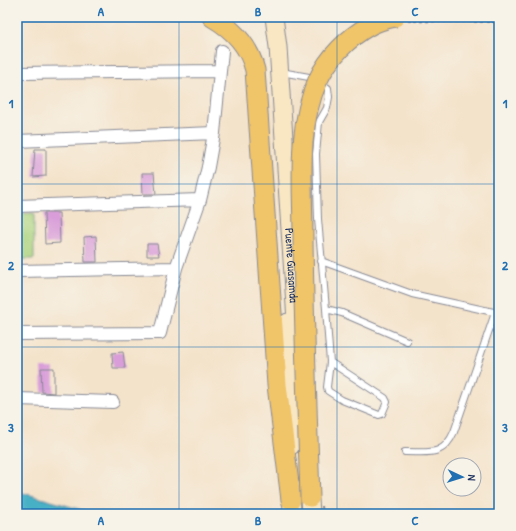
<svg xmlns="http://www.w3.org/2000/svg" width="516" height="531" font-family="'Patrick Hand',sans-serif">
<rect width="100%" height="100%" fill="#f7f3e8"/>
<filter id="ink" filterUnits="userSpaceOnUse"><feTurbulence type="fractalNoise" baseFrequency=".025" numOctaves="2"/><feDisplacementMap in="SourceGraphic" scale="8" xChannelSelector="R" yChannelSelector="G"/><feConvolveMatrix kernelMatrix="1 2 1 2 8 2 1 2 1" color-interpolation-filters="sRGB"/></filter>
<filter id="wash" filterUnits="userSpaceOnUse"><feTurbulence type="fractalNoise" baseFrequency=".012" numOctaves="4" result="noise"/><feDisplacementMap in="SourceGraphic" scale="16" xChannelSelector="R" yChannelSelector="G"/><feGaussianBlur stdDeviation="0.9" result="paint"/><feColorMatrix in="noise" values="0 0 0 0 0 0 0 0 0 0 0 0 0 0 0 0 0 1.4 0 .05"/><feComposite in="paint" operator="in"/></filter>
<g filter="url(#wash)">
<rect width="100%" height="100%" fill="#f4e3cb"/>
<path fill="#aad37e" stroke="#62816e" d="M34,213V259H17V214Z"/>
<path fill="#46b0c5" stroke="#307092" d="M17,492L27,494L96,514H17Z"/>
<g id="blocks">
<path fill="#d99ed9" d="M35,149H46V176L33,177Z
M142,173H154L156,194H143Z
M44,213H59L60,243L45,244Z
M96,236L97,262H85L84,237Z
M147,244H157L159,256H147Z
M123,352L125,368H113L112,353Z
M41,368H54V393L42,392Z"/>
</g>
</g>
<g filter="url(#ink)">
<use href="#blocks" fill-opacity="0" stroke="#888994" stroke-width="1"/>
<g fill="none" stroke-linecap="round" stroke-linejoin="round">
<g stroke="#888994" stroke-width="8">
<path id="lane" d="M281,72L309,77L328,88L329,97L327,108L319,122L316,154L318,219L326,309L342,313L407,341
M321,261L412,294L498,313
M326,309L330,362L327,387L328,391L342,400L379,415L382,414L387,402L385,398L330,362
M405,452C429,452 443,457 454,432L495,313"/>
</g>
<g stroke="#888994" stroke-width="14">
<path id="street" d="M17,73L220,71
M17,141L214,133
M17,206L200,200
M17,271L176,268
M17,334L160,333L176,268L200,200L208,167L214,133L222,51
M17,399L113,402"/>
</g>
<g stroke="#888994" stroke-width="19">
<g id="secondary">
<path id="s1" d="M274,17L278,47L297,336"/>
<path d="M288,322L291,384V446"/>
<path d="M309,484L311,514"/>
<path d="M291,486L292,514"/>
</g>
</g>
<g stroke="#888994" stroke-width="21">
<path id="primary" d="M212,17C233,29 249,45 255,70L277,385L291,500"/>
</g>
<use href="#lane" stroke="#fff" stroke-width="6"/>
<use href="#street" stroke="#fff" stroke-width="12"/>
<use href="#secondary" stroke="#f9e7c3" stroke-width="17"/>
<use href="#primary" stroke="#f0c469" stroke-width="19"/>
<g stroke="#888994" stroke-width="21" stroke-linecap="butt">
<path id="primary-bridge" d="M310,497C307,411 304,324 303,238C303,186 296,128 318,80C328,58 349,37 369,26C377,21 386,19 395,17"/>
</g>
<path stroke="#888994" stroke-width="2" stroke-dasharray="3 3" stroke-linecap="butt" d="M408,21L499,22
M322,506L323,514"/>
<use href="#primary-bridge" stroke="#f0c469" stroke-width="19"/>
</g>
</g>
<path fill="none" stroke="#1f6fb2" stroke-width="1" stroke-opacity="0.55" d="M179,17V514M337,17V514M17,184H499M17,347H499"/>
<g text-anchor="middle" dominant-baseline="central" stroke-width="3" stroke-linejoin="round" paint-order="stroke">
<g font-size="12" fill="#1b2f5e" stroke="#f7f3e8">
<text stroke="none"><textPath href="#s1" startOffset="249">Puente Guasamda</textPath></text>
</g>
</g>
<rect width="516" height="531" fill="none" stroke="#f7f3e8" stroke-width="44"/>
<g transform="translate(462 477) rotate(94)"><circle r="19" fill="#f7f3e8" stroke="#9fa5b1"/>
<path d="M0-3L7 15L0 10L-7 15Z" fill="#1f6fb2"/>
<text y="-6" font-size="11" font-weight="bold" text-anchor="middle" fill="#1b2f5e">N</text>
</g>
<rect x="22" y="22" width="472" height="487" fill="none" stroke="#1f6fb2" stroke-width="1.5"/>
<g font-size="13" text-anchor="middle" font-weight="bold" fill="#1f6fb2">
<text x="101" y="16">A</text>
<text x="258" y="16">B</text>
<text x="415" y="16">C</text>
<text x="11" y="108">1</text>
<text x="505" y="108">1</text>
<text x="11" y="270">2</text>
<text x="505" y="270">2</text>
<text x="11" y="432">3</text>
<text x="505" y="432">3</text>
<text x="101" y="525">A</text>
<text x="258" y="525">B</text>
<text x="415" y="525">C</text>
</g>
</svg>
